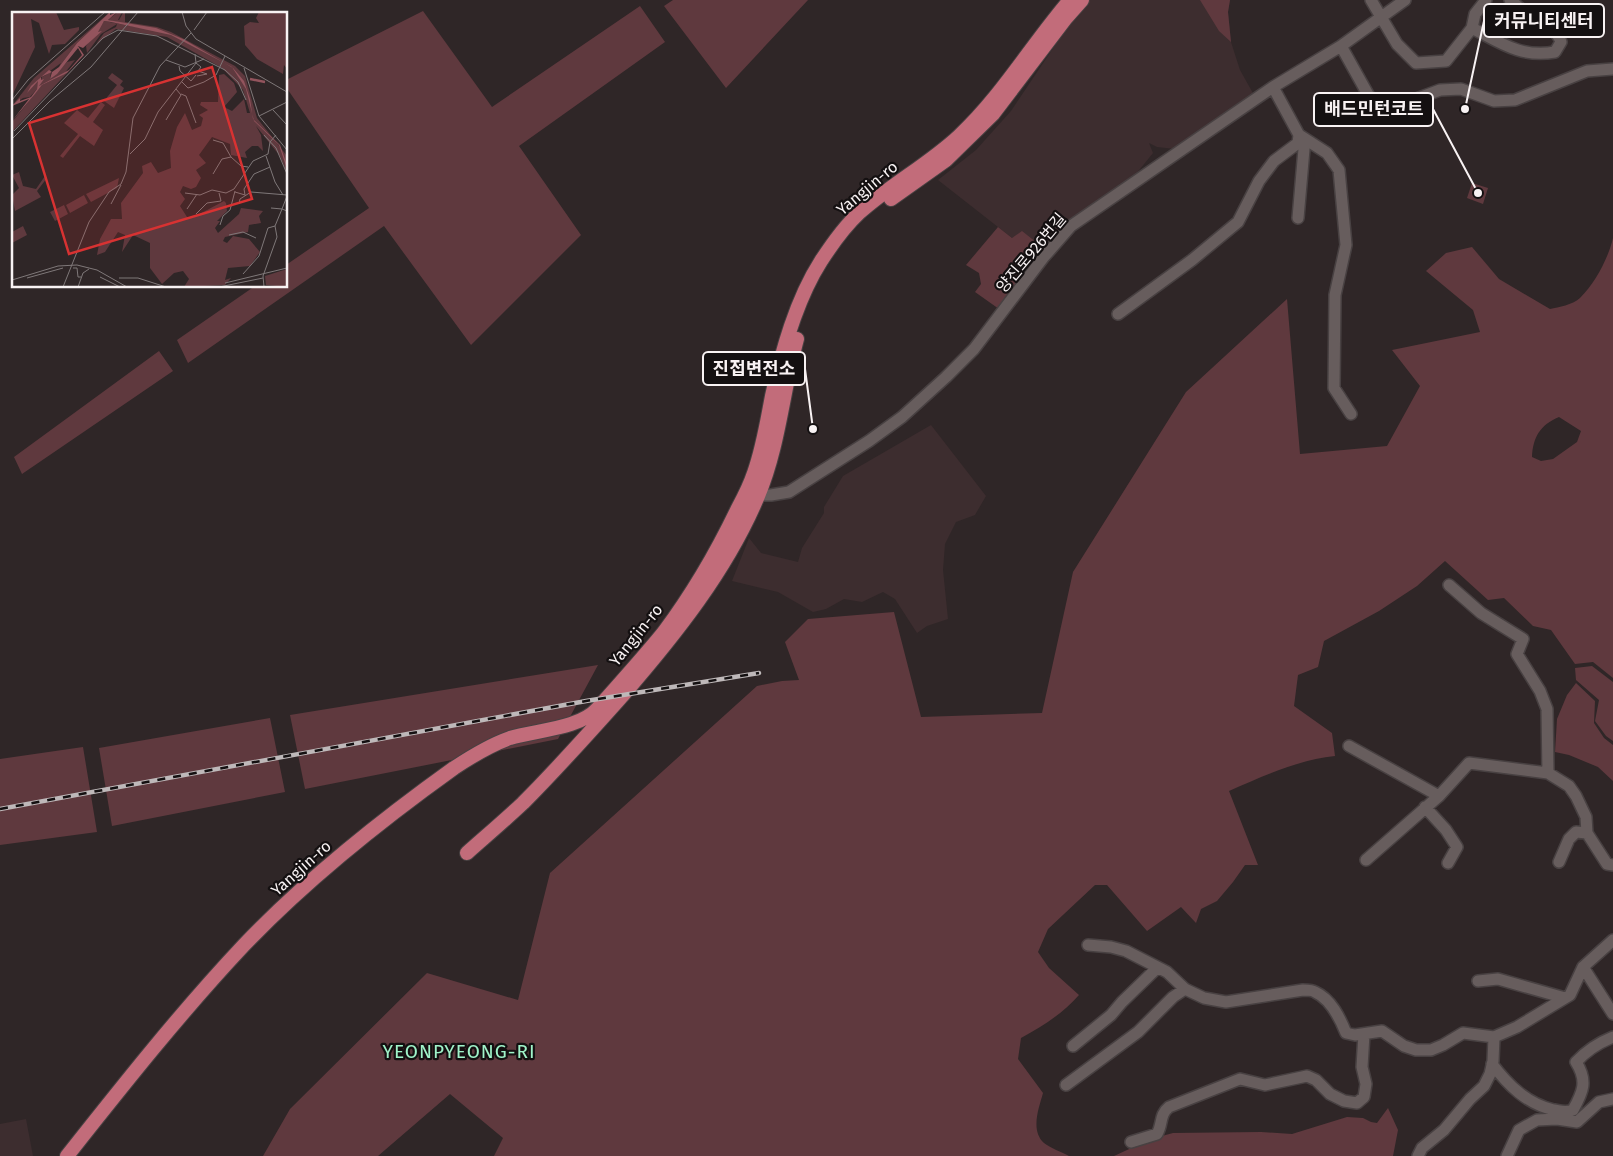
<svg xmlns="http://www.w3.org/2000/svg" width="1613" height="1156" font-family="'Fira Sans','Noto Sans KR',sans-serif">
<rect width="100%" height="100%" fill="#2f2627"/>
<path fill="#3d2d2f" d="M1090,0H1230L1228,12L1231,42L1240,70L1254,95L1175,149L1157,147L1149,143L1153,153L1132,179L1101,201L1071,219L1046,250L1012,238L938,180L976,150L1011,111L1080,8Z
M931,425L986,496L975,515L956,522L945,544L943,570L948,619L927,626L917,633L895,599L883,592L862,602L844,599L826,609L813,612L778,592L732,581L749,538L761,553L798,562L802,548L824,513V507L843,476Z
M26,1119L33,1156H0V1124Z"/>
<path fill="#5f393e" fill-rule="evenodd" d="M673,0H808L726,88L664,6Z
M1200,0H1230L1228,12L1231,42L1219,31Z
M640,6L665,42L519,146L581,235L471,345L384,226L188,363L177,340L255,286H286V265L369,208L286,87V80L423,11L492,107Z
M1472,183L1488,188L1483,204L1467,198Z
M998,227L1012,238L1022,231L1046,250L999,309L975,292L981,284L979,273L966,265Z
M1613,238V678L1593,662L1575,664L1551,630L1533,626L1504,598L1488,600L1445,561L1417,586L1379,611L1324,641L1318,667L1298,675L1294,706L1332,733L1335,756C1298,760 1263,776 1229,791L1258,865H1245L1233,882L1217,901L1201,909L1196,923L1181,907L1147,931L1107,885H1095L1048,929L1038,952L1049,968L1079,995C1062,1014 1043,1026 1021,1038L1018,1059L1043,1093C1039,1108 1030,1130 1044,1143C1050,1148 1062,1152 1069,1156H494L503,1138L450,1094L378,1156H263L290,1109L427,973L518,1000L550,873L757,686L782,681L799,680L785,642L808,619L894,612L921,717L1042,713L1073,572L1186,392L1287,299L1300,454L1387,446L1420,386L1392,350L1480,332L1473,310L1426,271L1446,253L1472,247L1499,279L1550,309C1559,307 1572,305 1580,298C1595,283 1608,259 1613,238ZM1559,417L1581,431L1577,442L1553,459L1541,461L1532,457C1533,437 1540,425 1559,417Z
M159,351L173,371L22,474L14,457Z
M598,665L558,739L305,789L290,715Z
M1592,666L1613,682V741L1606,736L1595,721L1599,700L1576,680L1575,668Z
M1576,683L1595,701L1594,723L1604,738L1613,745V781L1598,767L1569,755L1555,752L1557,719L1567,695Z
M270,718L285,792L112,826L99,748Z
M83,747L97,832L0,845V759Z
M1388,1108L1398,1130L1393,1156H1114L1151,1139L1173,1133L1261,1132L1292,1134L1347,1117L1363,1118L1371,1122L1377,1123Z"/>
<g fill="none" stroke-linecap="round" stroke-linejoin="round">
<g stroke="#484142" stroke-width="14">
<path id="minor" d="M1371,0L1397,44L1416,63L1446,61L1472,28L1475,14L1486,0
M1472,28C1501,43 1521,58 1555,52L1561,42C1556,27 1540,22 1528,15C1522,11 1516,4 1510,0
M1341,46L1375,107L1389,111L1403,104L1440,90L1461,89L1494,101L1515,100L1587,71L1613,69
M1299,135L1327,153L1339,170L1346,245L1335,295L1334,388L1351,414
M1298,218L1304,149L1299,135
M1118,314L1192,260L1238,222L1259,181L1274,161L1298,143L1299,135L1273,87
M752,495H771L789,492L869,441L902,417L946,377L974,349L1043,258L1071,226L1273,87L1341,46L1405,0
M1449,585L1481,613L1523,639L1517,654L1540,691L1547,709L1548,773L1569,786L1576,796L1586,817L1587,833L1607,864L1613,865
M1349,746L1439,796
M1425,807L1446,830L1457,847L1448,863
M1366,860L1439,796L1469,763L1548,773
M1559,862L1569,839L1576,832L1587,833
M1088,945L1111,947L1126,951L1167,972L1185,989L1204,998L1226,1002L1303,990C1307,990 1312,990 1315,992C1331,999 1340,1018 1346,1033L1355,1035L1382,1031L1404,1046L1416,1050H1431L1443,1045L1463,1033L1494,1037L1517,1027L1565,998L1570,995L1583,967L1613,940
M1583,967L1613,1014
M1478,981L1498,979L1565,998
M1073,1046L1111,1015L1122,1002L1157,968
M1492,1064C1508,1085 1527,1104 1554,1110C1561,1111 1566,1113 1573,1110C1583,1092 1588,1081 1576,1062C1587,1050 1598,1043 1613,1037
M1066,1085L1138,1032L1173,997L1185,989
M1131,1142L1157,1134C1163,1124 1159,1115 1169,1107L1240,1079L1265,1085L1307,1076L1316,1080L1330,1094L1344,1101L1357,1103L1364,1097L1366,1084L1362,1067L1364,1034
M1418,1156L1422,1148L1444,1130L1470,1099L1484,1086L1490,1074L1493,1061L1494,1037
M1507,1156L1519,1130L1537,1120L1557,1119L1577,1122L1599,1102L1613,1099"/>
</g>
<g stroke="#484142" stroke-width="16">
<path id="major" d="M891,199L946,160L993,114L1066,18L1082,0
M467,853C485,837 505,820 523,803C558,768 590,732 623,695C675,635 727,570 758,496C779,446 783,390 797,339
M67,1156C124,1084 181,1012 244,945C307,879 380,821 454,768C472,756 490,745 510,738C536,730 580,729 598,708C620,683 643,658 664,632C693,593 717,552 738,508C744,497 750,485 754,473C763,448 767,422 772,396C782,351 796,300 821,261C832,244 844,227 859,213C890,185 929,164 959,136C1002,96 1032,44 1070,0"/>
</g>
<use href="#minor" stroke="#675d5d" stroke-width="11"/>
<use href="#major" stroke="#c26c7a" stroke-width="14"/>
<g stroke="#beb8b9" stroke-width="4.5">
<path id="rail" d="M0,809L586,701L759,673"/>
</g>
<use href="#rail" stroke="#141011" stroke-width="2.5" stroke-dasharray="8" stroke-linecap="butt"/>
</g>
<g text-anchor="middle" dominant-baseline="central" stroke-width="4.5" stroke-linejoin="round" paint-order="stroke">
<g font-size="16" fill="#f8f2f3" stroke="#141011">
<text transform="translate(867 188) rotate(-40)">Yangjin-ro</text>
<text transform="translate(1031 253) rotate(-50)">양진로926번길</text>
<text transform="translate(636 635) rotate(-51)">Yangjin-ro</text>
<text transform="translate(301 868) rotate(-42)">Yangjin-ro</text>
</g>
<g font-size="19" letter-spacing="1" fill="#a0f3c9" stroke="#141011">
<text x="459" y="1051">YEONPYEONG-RI</text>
</g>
</g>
<g transform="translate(12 12)">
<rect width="275" height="275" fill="#2f2627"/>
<path d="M44,0L52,18L67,15V18L53,32L40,33L37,42L27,11L19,7L23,35L0,84V1ZM98,0L65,31L47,55L49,51L27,67L25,77L18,85L11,86L0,94L22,66ZM106,0H110L106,8H107L111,1L113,0V10L145,15L159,20L223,54L233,64L245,106L275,144V161L268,144L244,114L249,123L251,139L246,134H240L233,140L235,146L219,143L218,132L200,125L187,143L194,151L184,158L189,166L184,175L179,177L171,174L168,180L173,187L168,194L175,205L180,206L212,189L214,191L215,199L205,209H208L203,216L206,221L227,202L229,196L251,199L247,204L249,211L237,213L236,220L213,225L211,229L215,231L221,224L237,227L248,240L238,254L216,256L213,268L219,266L213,273L172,275L177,267L171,259L162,261L150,272L138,256V231L121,223L110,240L113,223L106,220L93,240L85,243L88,227L99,207H110L109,191L131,161L130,154L139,150L146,161L159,156L158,139L165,115L173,101L180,118L189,114L191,106L187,103L196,98L188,93L189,90H206L207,63L212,62L222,71L225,80L212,95L220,99L232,87L235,101H238L231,78L210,56L155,25L104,17L84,32L92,21L104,15L105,12L89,22L75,41L74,34L92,9L151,20L96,8ZM247,0H275V57L272,53L271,62L245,47L233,33L232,14L238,10L247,11L244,6ZM63,48L52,62L55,61L0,120V110L30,73L52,62L27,74L30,65L39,60L38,67L55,50ZM100,61L111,69L108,73L112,76L102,96L92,89L105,73L96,66ZM89,90L93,93L81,110L91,118L82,134L68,124L51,146L48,144L66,122L52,111L65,98L76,106ZM7,160L11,174L24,177L33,164L35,166L25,179L29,185L3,199L0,183L7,176L0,163ZM107,166L105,176L79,190L74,182ZM72,183L76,191L58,201L54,193ZM52,193L56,202L43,209L38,200ZM11,214L15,223L0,231V220ZM275,257V275L254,273L253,264Z" fill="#5f393e"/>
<path d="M98,0V3L105,0L96,8L144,16L171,27L221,56L232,69L238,87L241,107L268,133L275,153V157L267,133L242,109L234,77L220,55L159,23L99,10L92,9L86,20L90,19L71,36L66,34L72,43L55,61L30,73L23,82L0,109L17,87L0,94L8,86V89L19,85L25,77L26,69L15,81L19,74L37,58L40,60L47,55L65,31ZM66,36L70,43L57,58L27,74L32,67L29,68V65L40,60L38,67L45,62Z" fill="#93545d" fill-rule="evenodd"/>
<path fill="none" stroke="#93545d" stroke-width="2.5" d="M238,67L253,70"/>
<path fill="none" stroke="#7f7879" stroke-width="1" d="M170,0L174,14L184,27L275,80M182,18L195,0M183,42L184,51L189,55L186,59L195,62L185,64M154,48L173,55L192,47M167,54L168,59L179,69L184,63M232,56L247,104L275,138M170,70L176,76L192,70L204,63L213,44M169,82L174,84L184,111M0,88L16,68L93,0M261,98L275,113M247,104L275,90M154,108L169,83L164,77M2,119L91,26L106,18L145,24L213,58L226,70L234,88M252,123L264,136L275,162M0,127L38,89L79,55L126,0M201,128L211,131L219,145L229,154L236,155M118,142L133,127L146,100L184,51M254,144L263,170L271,183M201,162L210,147L219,145M223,180L233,183L232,177L242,162L258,155M173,181L188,183L200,178L214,181L222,177L241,149L256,142L258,130L264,123M275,184L270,197L275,199M99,192L109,173M227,192L228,187L239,180L275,183M175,197L185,182M184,202L195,191L209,189L207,181M208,213L211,204L218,198L223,179M217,223L231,220L244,226M61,256H65L66,265H69M231,262L247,244L256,216L263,214M88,265L108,275M15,266L51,256M107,266H126L154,275M0,268L46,254L65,253L85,258L115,275M213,271L275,256M51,275L77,210L97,180L109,172L114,160L121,106L148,54L179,21M66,275L71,261L77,257M207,275L251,266M252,275L251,264L265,225L263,214L270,197L259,196"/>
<path fill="#d83232" fill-opacity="0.15" stroke="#d83232" stroke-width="2.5" d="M200,55L240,187L57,242L17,111Z"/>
<rect width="275" height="275" fill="none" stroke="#f8f2f3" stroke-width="2.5"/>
</g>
<path fill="none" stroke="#f8f2f3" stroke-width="2" d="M1465 109L1484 21M1478 193L1433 109M813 429L805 369"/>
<g fill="#f8f2f3" stroke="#141011" stroke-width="2">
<circle cx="1465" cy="109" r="5"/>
<circle cx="1478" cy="193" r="5"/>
<circle cx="813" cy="429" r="5"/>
</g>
<g fill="#141011" stroke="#f8f2f3" stroke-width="2">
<rect x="1484" y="4" width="120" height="33" rx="5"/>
<rect x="1314" y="93" width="119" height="33" rx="5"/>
<rect x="703" y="352" width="102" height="33" rx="5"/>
</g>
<g font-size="18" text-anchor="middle" font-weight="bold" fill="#f8f2f3">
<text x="1544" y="27">커뮤니티센터</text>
<text x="1374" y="115">배드민턴코트</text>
<text x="754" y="375">진접변전소</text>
</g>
</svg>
